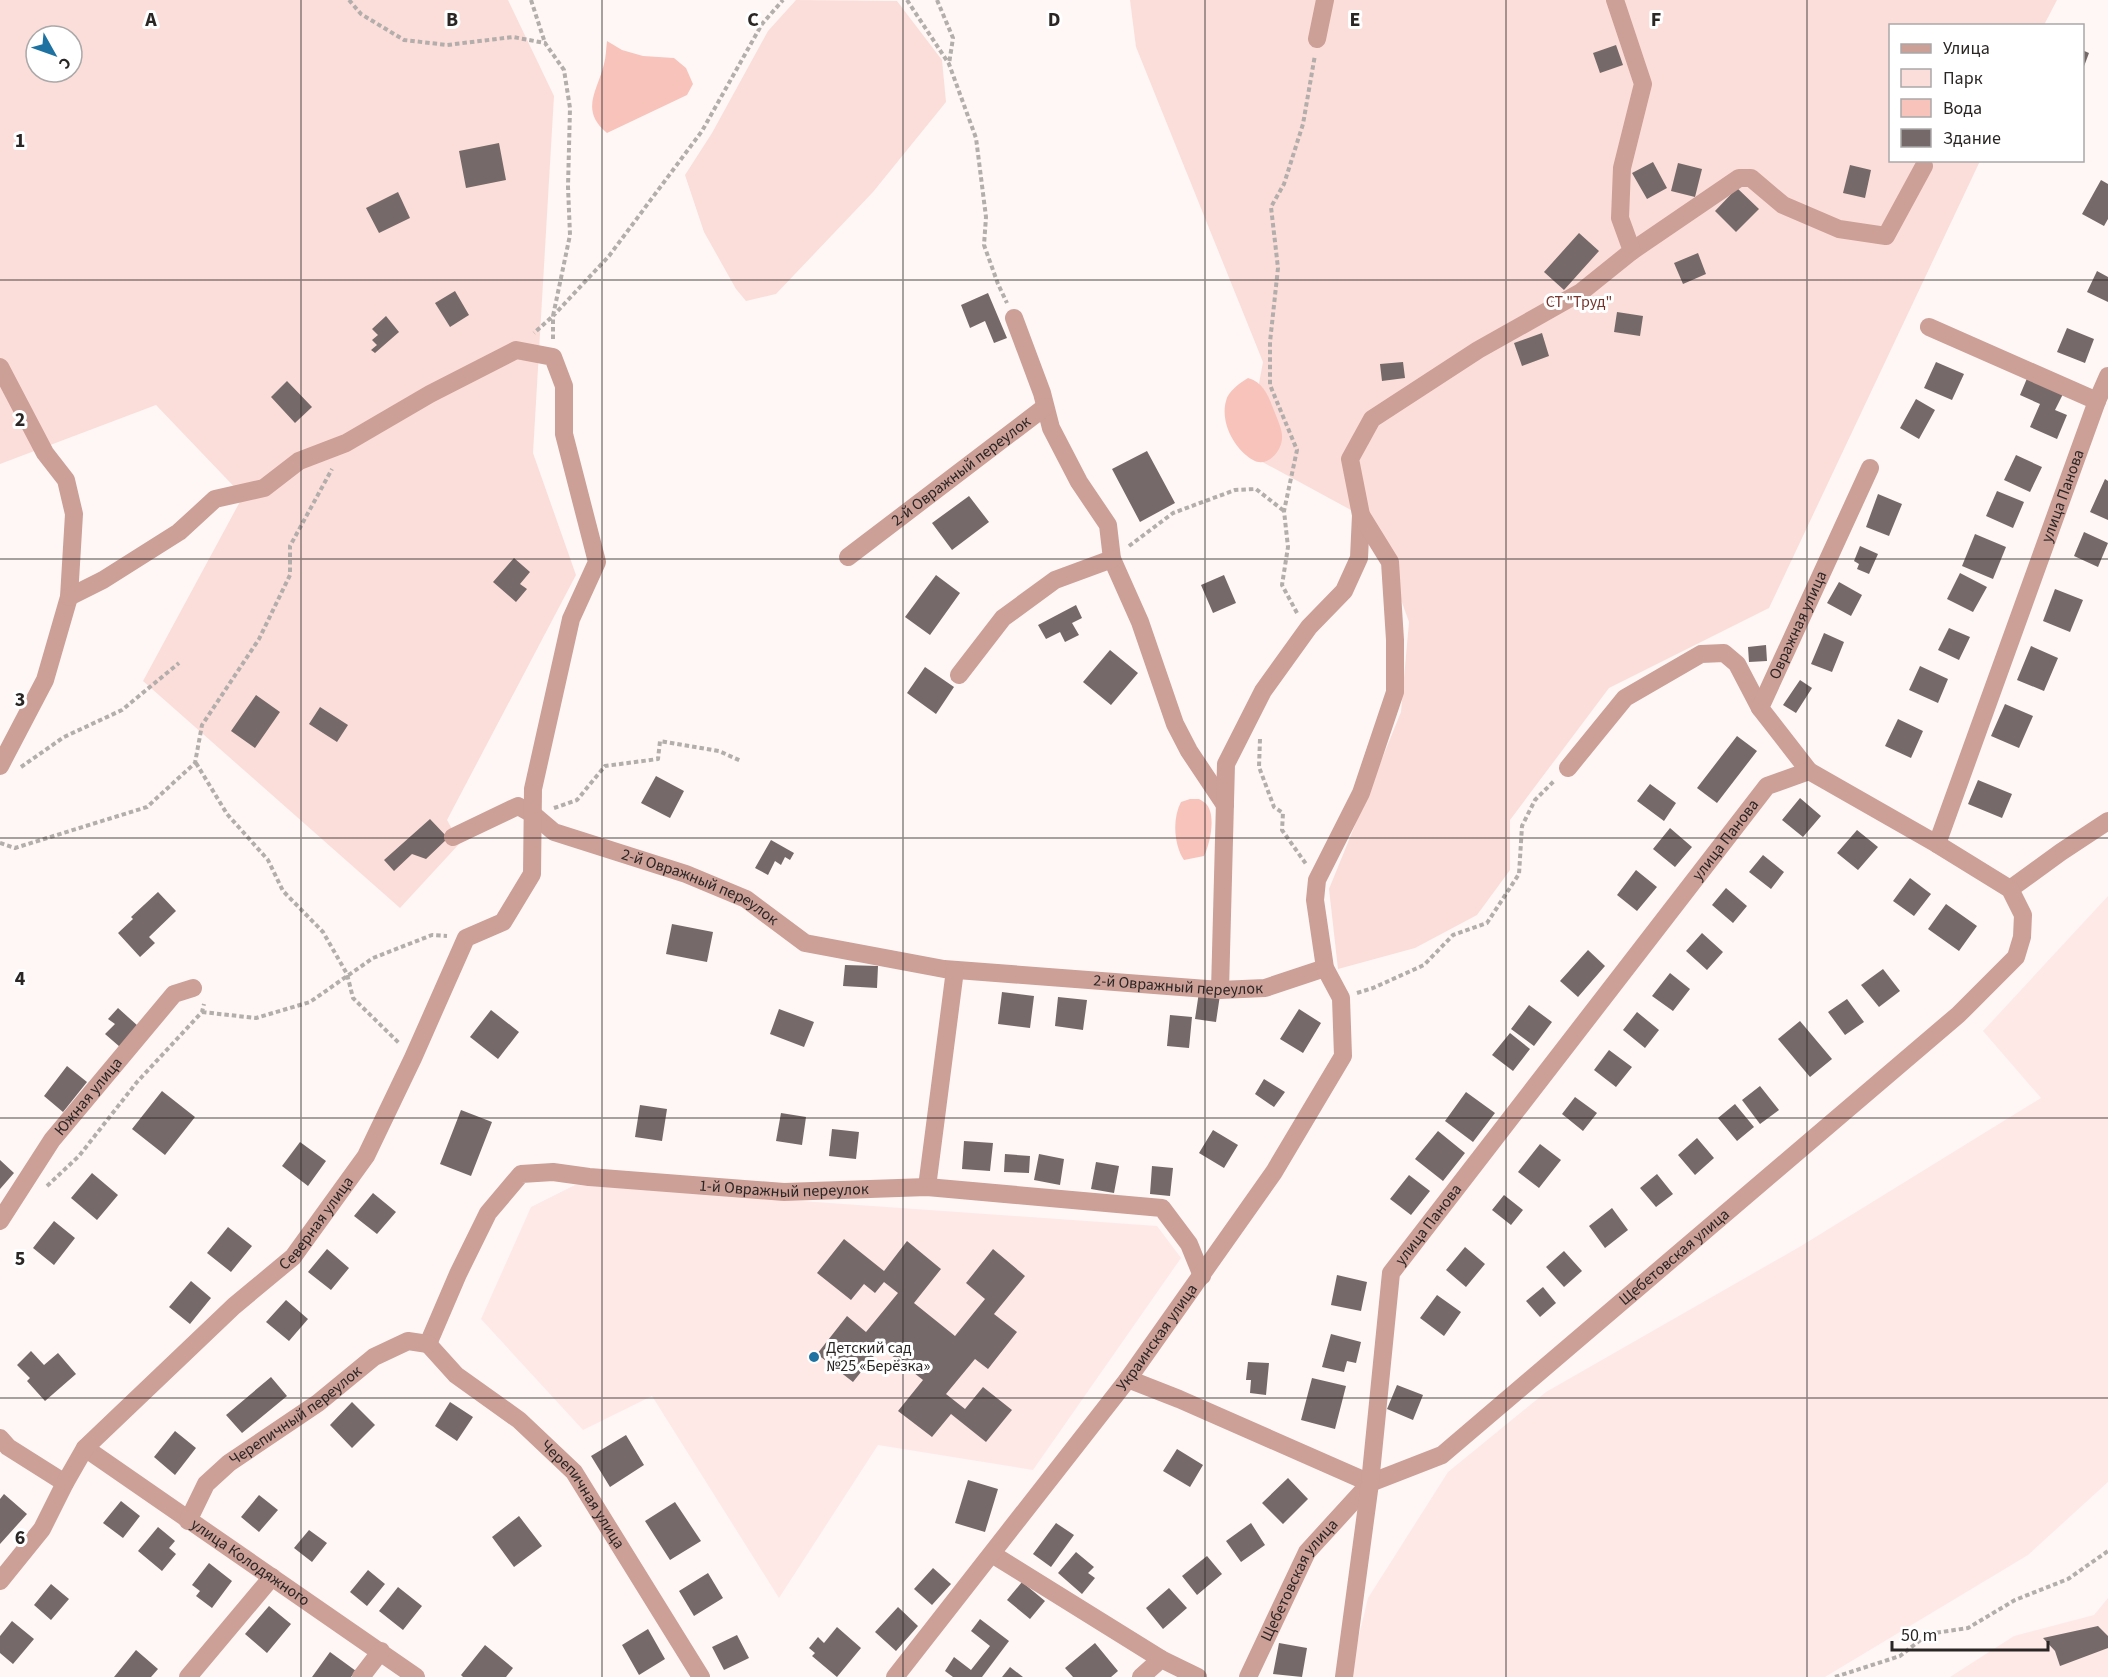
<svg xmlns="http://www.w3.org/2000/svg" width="2108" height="1677" font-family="'Source Sans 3',sans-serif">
<rect width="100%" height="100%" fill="#fef7f5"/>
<path fill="#fee9e6" d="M2108,896V1482L2028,1555L1825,1677H1349L1368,1598L1448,1472L1546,1392L1801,1246L2041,1098L1983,1031Z
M575,1185L1157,1226L1181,1258L1033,1470L878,1445L779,1598L652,1396L583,1430L481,1319L531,1207Z
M2108,1598V1677H1950L2014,1636L2094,1615Z"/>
<path fill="#fbded9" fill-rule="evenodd" d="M0,0H508L554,96L533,453L576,575L447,820L460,843L400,908L143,681L243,496L156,405L0,464ZM36,36H72V72H36Z
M796,0L897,1L942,60L946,102L873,192L776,294L746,301L736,289L704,232L685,175L712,133L768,31Z
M1130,0H2057L2044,25L1890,26V160L1980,161L1769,608L1609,688L1510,820V870L1477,915L1415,948L1338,969L1329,889L1401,712L1409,622L1373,522L1246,453L1263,362L1136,47Z"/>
<path fill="#f8c3bb" d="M607,41L622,50L643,56L674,58L686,68L693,84L687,95L607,133C579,110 598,90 604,64C606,57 606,49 607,41Z
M1248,378C1265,383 1269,398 1275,413C1278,421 1283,431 1282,439C1281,452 1267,468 1253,460C1234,449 1220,422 1226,401C1228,391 1240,383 1248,378Z
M1190,799H1199C1202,801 1205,802 1207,805C1216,816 1210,844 1204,856L1184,860C1174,845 1172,819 1181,802Z"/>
<path fill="#756a69" d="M1616,45L1623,65L1600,73L1593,53Z
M2082,50L2089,53L2083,69H2082Z
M499,143L506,180L466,188L459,151Z
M1653,162L1667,188L1647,199L1632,173Z
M1678,163L1702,169L1695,197L1671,191Z
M1850,165L1871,170L1865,198L1843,193Z
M2101,180L2108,184V219L2104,226L2082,214Z
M1737,188L1759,209L1736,232L1715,211Z
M398,192L410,218L379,233L366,208Z
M1579,233L1599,251L1564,290L1544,272Z
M1698,253L1706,274L1683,284L1674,263Z
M2097,271L2108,277V302L2087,292Z
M455,291L469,315L450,327L435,303Z
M988,293L1007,338L994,343L985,321L970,328L961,305Z
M1617,312L1643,316L1640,336L1614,332Z
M386,316L399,332L375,353L371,350L377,345L372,340L378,335L372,329Z
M2067,328L2094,339L2085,363L2057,352Z
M1542,333L1549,356L1522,366L1514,343Z
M1403,362L1405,378L1382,381L1380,364Z
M1936,362L1964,374L1952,400L1924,388Z
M2028,376L2064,392L2055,410L2067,415L2057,439L2030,427L2040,404L2020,395Z
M287,381L312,407L295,423L271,397Z
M1916,399L1935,410L1919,439L1900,428Z
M1147,451L1175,503L1140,522L1112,469Z
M2016,455L2042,467L2030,492L2004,480Z
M2105,479L2108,481V520L2090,512Z
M1997,491L2024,502L2013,528L1986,516Z
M1878,494L1902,504L1889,536L1866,527Z
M969,496L989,522L952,550L932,523Z
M2084,532L2108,543L2098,567L2074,556Z
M1975,534L2006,547L1993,579L1962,566Z
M1860,546L1878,554L1869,574L1857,569L1859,564L1854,561Z
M514,558L530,572L520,584L527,589L516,602L493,582Z
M1960,573L1987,587L1973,612L1947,599Z
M936,575L960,593L930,635L905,617Z
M1224,575L1236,603L1213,613L1201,585Z
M1839,582L1862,595L1851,616L1827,603Z
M2055,589L2083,600L2070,632L2043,621Z
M1076,605L1082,618L1072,623L1079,635L1065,642L1060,632L1046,639L1038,625Z
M1949,628L1970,637L1959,660L1938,650Z
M1824,633L1844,642L1832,672L1811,664Z
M1766,645L1767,661L1749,662L1748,647Z
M2031,646L2058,658L2044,691L2017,680Z
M1110,650L1138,673L1111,705L1083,682Z
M1920,666L1948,679L1938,703L1909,690Z
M925,667L954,687L936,714L907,693Z
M1800,680L1812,688L1796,713L1783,705Z
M256,695L280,712L255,748L231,731Z
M2005,704L2033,716L2019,748L1991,736Z
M320,707L348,725L337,742L309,724Z
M1898,719L1923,731L1911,758L1885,746Z
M1737,736L1757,751L1717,803L1697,788Z
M656,776L684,791L670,818L641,803Z
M1978,780L2012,794L2002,818L1968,804Z
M1650,784L1676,803L1664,821L1637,801Z
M1800,798L1821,816L1803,837L1782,820Z
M430,819L448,838L426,859L412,854L394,871L384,860Z
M1670,828L1692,847L1675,867L1653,849Z
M1857,830L1878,847L1858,870L1837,853Z
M771,840L794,853L790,860L785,857L781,865L775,861L768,875L755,868Z
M1763,855L1784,872L1771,889L1749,872Z
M1636,870L1657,887L1637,911L1617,895Z
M1910,878L1931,894L1914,916L1893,901Z
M1726,888L1747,906L1733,923L1712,905Z
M158,892L176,911L149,937L155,943L140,957L118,933L133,919L131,917Z
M1946,904L1977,926L1959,951L1928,929Z
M672,924L713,932L707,962L666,954Z
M1702,933L1723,952L1707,970L1686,951Z
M1588,950L1605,966L1578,997L1560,981Z
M845,965L878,966L877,988L843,986Z
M1883,969L1900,991L1879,1007L1861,985Z
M1670,973L1690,989L1673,1011L1652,996Z
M1002,992L1034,996L1030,1028L998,1024Z
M1199,992L1220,995L1216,1022L1195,1019Z
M1058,997L1087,1000L1083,1030L1055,1026Z
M1847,999L1864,1022L1845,1035L1828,1012Z
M1529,1005L1552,1022L1534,1046L1511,1029Z
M118,1008L138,1026L120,1047L105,1034L115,1024L108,1019Z
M779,1009L814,1022L804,1047L770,1034Z
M1299,1009L1321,1023L1303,1053L1280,1039Z
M491,1010L519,1032L498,1059L470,1037Z
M1637,1012L1659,1030L1645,1048L1623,1030Z
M1170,1015L1192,1017L1189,1048L1167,1046Z
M1800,1021L1832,1059L1810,1077L1778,1039Z
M1510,1033L1530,1049L1513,1071L1492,1055Z
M1609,1050L1632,1067L1616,1087L1594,1070Z
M67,1066L87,1082L63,1112L44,1096Z
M1264,1079L1285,1092L1274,1107L1255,1094Z
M1760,1086L1779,1110L1760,1124L1742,1100Z
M162,1091L195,1117L165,1155L132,1129Z
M1466,1092L1495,1113L1473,1142L1445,1121Z
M1575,1097L1597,1113L1583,1131L1562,1114Z
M1735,1104L1754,1127L1737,1141L1718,1118Z
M640,1105L667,1109L662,1141L635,1137Z
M461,1110L492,1122L471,1176L440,1164Z
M781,1113L806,1117L802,1145L776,1141Z
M832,1129L859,1132L856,1159L829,1156Z
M1213,1130L1238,1145L1224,1168L1199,1153Z
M1438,1131L1465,1153L1443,1181L1415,1159Z
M1697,1138L1714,1158L1695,1175L1678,1155Z
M964,1141L993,1143L990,1171L962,1169Z
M300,1142L326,1161L308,1186L282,1166Z
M1540,1144L1561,1160L1539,1188L1518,1172Z
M1005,1154L1030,1156L1029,1173L1004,1172Z
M1039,1154L1064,1159L1060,1185L1034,1180Z
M0,1160L14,1173L0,1189Z
M1096,1162L1119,1166L1114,1193L1091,1189Z
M1152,1166L1173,1168L1170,1196L1150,1194Z
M92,1173L118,1195L97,1220L71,1198Z
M1657,1174L1673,1194L1656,1207L1640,1188Z
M1409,1175L1430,1191L1411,1215L1390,1199Z
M373,1193L396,1212L377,1234L354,1216Z
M1504,1195L1523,1210L1511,1225L1492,1210Z
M1612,1208L1628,1230L1605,1248L1589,1226Z
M54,1221L75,1238L54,1265L33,1248Z
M228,1227L252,1246L231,1272L207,1253Z
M844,1239L884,1271L907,1241L941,1269L914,1303L955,1336L985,1299L966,1283L993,1249L1025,1276L994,1314L1017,1332L988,1369L975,1359L946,1394L965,1409L983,1387L1012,1410L986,1442L951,1414L932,1437L898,1411L923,1380L881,1347L853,1382L817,1354L847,1316L866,1332L898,1293L884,1282L875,1293L864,1284L851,1300L817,1273Z
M1465,1247L1485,1264L1466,1287L1446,1270Z
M327,1249L349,1268L331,1290L308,1272Z
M1564,1251L1582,1271L1564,1287L1546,1267Z
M1337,1275L1367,1282L1361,1311L1331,1305Z
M191,1281L211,1298L190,1324L169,1307Z
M1543,1287L1556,1303L1540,1317L1526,1301Z
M1437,1295L1461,1312L1444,1336L1420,1318Z
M286,1300L308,1319L289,1341L266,1322Z
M1331,1334L1361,1342L1356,1363L1347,1361L1344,1372L1322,1367Z
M31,1351L44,1365L58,1353L76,1374L45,1401L27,1381L30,1378L17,1365Z
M1248,1362L1269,1363L1266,1395L1250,1393L1251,1380H1246Z
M271,1377L287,1396L242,1433L226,1415Z
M1312,1378L1346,1386L1335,1429L1301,1420Z
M1397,1385L1423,1395L1413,1420L1387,1409Z
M352,1402L375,1425L352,1448L330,1425Z
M450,1402L473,1417L457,1441L435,1426Z
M175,1431L196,1448L175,1475L154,1457Z
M626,1435L644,1465L610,1487L591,1456Z
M1177,1449L1203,1465L1190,1487L1163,1471Z
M1288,1478L1308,1499L1283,1524L1262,1503Z
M968,1480L998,1489L985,1532L955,1523Z
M4,1494L27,1514L0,1544V1499Z
M259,1495L278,1510L259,1532L241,1517Z
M121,1501L140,1516L123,1538L103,1523Z
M675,1502L701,1541L670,1560L645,1521Z
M519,1516L542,1546L514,1567L492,1537Z
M1056,1523L1074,1535L1051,1567L1033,1554Z
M1251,1523L1265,1545L1241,1562L1226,1541Z
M158,1527L175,1541L169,1548L176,1554L162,1571L138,1551Z
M309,1530L327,1543L312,1562L294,1548Z
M1076,1552L1094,1567L1088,1573L1095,1578L1082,1594L1058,1573Z
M1207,1556L1222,1574L1197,1595L1182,1576Z
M209,1563L232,1581L212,1608L196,1596L200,1591L192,1585Z
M933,1568L951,1584L932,1605L914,1589Z
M368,1570L385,1584L367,1606L350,1592Z
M708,1573L723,1598L694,1616L679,1591Z
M1022,1582L1045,1601L1030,1619L1007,1600Z
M51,1584L69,1599L51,1620L34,1605Z
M398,1587L422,1606L403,1630L379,1611Z
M1169,1588L1187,1608L1163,1629L1146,1608Z
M269,1606L291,1624L267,1653L245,1634Z
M898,1607L918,1626L896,1651L875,1632Z
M980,1619L1009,1641L982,1677H953L945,1671L954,1657L971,1670L990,1646L971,1631Z
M12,1621L34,1639L13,1664L0,1653V1636Z
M2098,1626L2108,1636V1648L2060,1666L2055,1651L2043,1638Z
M837,1627L861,1648L837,1677L812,1656L815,1653L809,1648L818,1637L824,1643Z
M648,1629L665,1659L639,1675L622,1645Z
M737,1635L749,1658L724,1670L712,1647Z
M1095,1643L1118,1671L1111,1677H1073L1065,1668Z
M1279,1643L1307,1648L1302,1677L1273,1674Z
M485,1645L513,1668L506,1677H463L461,1675Z
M136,1650L158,1669L151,1677H114Z
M330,1652L356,1671L351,1677H312Z
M1010,1667L1023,1677H1002Z"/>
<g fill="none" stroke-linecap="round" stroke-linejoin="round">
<path stroke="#b3adab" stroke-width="4" stroke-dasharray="4.5 3" stroke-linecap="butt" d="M349,0L361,14L404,40L447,45L513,37L545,43L564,70L570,108L568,187L570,235L553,316L534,333
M531,0L545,43
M907,0L949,64L976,138L986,217L984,245L998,284L1007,303
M937,0L953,38L949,64
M553,339V316L609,256L702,131L762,24L783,0
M1129,546L1173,513L1235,490L1256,489L1284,511
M1297,613L1282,585L1288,547L1284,511L1297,450L1270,385V342L1278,268L1271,207L1284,184L1303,124L1315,55
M1260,739L1259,767L1274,807L1283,813L1282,830L1306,864
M196,763L227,814L268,860L283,891L323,932L347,974L353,998L400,1044
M21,767L64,737L122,710L179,663
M554,808L577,800L605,766L658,759L660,741L719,751L741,761
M0,843L15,848L147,807L195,763L202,725L259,639L290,575V546L332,469
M1357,993L1373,988L1424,965L1453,935L1487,923L1519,874L1522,826L1535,800L1554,781
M202,1012L256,1018L310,1002L373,958L432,935L447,936
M47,1186L79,1156L137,1082L202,1012L204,1004
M1835,1677L1900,1656L1928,1634L1968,1628L2015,1600L2068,1579L2108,1551"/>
<g stroke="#cc9f97" stroke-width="18">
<path d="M1317,39L1325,0"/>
<path d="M1632,251L1739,178H1751L1783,205L1839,229L1886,236L1924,166"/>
<path d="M1014,318L1042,393L1051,428L1079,482L1108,525L1112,559L1140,622L1175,724L1189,751L1225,805"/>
<path d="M1929,327L2097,401"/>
<path d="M0,367L45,453L66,480L74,514L69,597L45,680L0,766"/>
<path id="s1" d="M848,557L1045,407"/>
<path d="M959,675L1003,618L1055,580L1112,559"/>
<path d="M1568,768L1625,698L1701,654L1724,653L1737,664L1760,708"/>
<path id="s2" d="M1809,771L1760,708L1870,468"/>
<path id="s3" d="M453,837L518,806L534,815L554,832L686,874L746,899L805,943L944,969L1220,990L1265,988L1325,968"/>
<path d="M2010,889L2061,852L2108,821"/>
<path d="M1220,990L1226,764L1263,691L1309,627L1344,591L1359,558L1361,515"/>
<path d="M927,1187L955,970"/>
<path id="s4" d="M0,1221L52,1140L174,994L193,988"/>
<path id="s5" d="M428,1344L458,1274L488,1213L521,1174L553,1172L589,1177L784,1192L927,1187L1162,1208L1189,1244L1202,1276"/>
<path id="s6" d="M428,1344L456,1375L519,1420L574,1472L701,1677"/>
<path d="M1128,1379L1179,1399L1370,1483"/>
<path d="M0,1438L8,1447L65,1483"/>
<path id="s7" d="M85,1448L416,1677"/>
<path id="s8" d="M188,1521L206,1484L229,1463L318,1403L374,1357L408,1341L428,1344"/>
<path d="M992,1554L1161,1659"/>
<path id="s9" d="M0,1581L42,1529L65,1483L85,1448L234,1306L293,1257L366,1156L413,1058L466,938L503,922L532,874L533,789L571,619L597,562L564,434V386L553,357L516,350L430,394L346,443L299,461L264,488L215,499L179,532L103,580L69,597"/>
<path d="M188,1677L272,1577"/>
<path d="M361,1677L381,1651"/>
<path id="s10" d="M895,1677L1128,1379L1274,1172L1343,1056L1341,998L1325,968L1315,900L1317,880L1361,793L1395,692V640L1390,562L1361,515L1350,459L1372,419L1478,350L1581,292L1632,251L1620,218L1622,168L1643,84L1615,0"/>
<path d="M1141,1677L1161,1659L1198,1677"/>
<path id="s11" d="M1248,1677L1307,1552L1370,1483L1442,1455L1958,1015L2016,957L2022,937L2023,915L2010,889L1937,844"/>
<path id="s12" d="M1344,1677L1370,1483L1391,1273L1767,786L1809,771L1937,844L2097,401L2108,376"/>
</g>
</g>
<path fill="none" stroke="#2a2625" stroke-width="1.5" stroke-opacity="0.55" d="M301,0V1677M602,0V1677M903,0V1677M1205,0V1677M1506,0V1677M1807,0V1677M0,280H2108M0,559H2108M0,838H2108M0,1118H2108M0,1398H2108"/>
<circle fill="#1d72a2" stroke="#fff" stroke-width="2" cx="814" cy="1357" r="6"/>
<g text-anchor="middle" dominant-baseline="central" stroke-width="6" stroke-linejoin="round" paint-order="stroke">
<g font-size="16" fill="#75352c" stroke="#fff">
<text x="1579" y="302">СТ "Труд"</text>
</g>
<g font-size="16" fill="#2a2625" stroke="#fff">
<text stroke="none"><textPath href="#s1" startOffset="142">2-й Овражный переулок</textPath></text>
<text stroke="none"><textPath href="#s12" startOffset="1584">улица Панова</textPath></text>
<text stroke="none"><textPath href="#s2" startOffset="171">Овражная улица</textPath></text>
<text stroke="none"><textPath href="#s12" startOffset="954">улица Панова</textPath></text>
<text stroke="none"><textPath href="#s3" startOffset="273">2-й Овражный переулок</textPath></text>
<text stroke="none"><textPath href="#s3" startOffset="770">2-й Овражный переулок</textPath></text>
<text stroke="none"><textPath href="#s4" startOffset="153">Южная улица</textPath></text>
<text stroke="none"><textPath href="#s5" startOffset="459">1-й Овражный переулок</textPath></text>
<text stroke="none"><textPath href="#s9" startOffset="482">Северная улица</textPath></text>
<text stroke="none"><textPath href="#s12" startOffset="468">улица Панова</textPath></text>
<text stroke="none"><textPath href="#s11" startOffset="614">Щебетовская улица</textPath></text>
<text stroke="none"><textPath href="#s10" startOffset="429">Украинская улица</textPath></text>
<text stroke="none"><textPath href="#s8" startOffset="154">Черепичный переулок</textPath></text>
<text stroke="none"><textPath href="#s6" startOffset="218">Черепичная улица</textPath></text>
<text stroke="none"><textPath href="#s7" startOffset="201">улица Колодяжного</textPath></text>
<text stroke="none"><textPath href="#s11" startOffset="110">Щебетовская улица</textPath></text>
</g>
<g font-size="16" fill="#2a2625" stroke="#fff" text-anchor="start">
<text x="826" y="1348">Детский сад<tspan x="826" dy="18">№25 «Берёзка»</tspan></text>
</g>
</g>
<g font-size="20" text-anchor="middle" font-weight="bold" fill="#2a2625" stroke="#fff" stroke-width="6" stroke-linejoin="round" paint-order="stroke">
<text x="151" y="26">A</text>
<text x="452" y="26">B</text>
<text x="753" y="26">C</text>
<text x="1054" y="26">D</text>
<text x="1355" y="26">E</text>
<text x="1656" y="26">F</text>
<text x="20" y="147">1</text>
<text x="20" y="426">2</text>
<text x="20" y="706">3</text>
<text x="20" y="985">4</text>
<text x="20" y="1265">5</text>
<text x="20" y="1544">6</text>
</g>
<rect x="1889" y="24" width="195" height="138" fill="#ffffff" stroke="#aaa8a8" stroke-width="1.5"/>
<rect x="1901" y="44" width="30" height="9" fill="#cc9f97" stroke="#aaa8a8" stroke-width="1.5"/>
<text x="1943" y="54" font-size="18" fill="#2a2625">Улица</text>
<rect x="1901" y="69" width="30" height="18" fill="#fbded9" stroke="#aaa8a8" stroke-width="1.5"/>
<text x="1943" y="84" font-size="18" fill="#2a2625">Парк</text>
<rect x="1901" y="99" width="30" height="18" fill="#f8c3bb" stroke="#aaa8a8" stroke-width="1.5"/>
<text x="1943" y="114" font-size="18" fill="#2a2625">Вода</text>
<rect x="1901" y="129" width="30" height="18" fill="#756a69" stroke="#aaa8a8" stroke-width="1.5"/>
<text x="1943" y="144" font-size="18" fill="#2a2625">Здание</text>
<g transform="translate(54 54) rotate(130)"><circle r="28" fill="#ffffff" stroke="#aaa8a8" stroke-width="1.5"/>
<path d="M0-4.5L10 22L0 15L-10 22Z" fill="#1d72a2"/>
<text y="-9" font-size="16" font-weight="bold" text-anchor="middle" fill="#2a2625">С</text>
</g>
<path d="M1892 1641v9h156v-9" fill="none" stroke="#2a2625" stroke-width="3"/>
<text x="1901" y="1641" font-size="18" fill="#2a2625" stroke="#ffffff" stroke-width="4.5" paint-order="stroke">50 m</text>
</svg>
